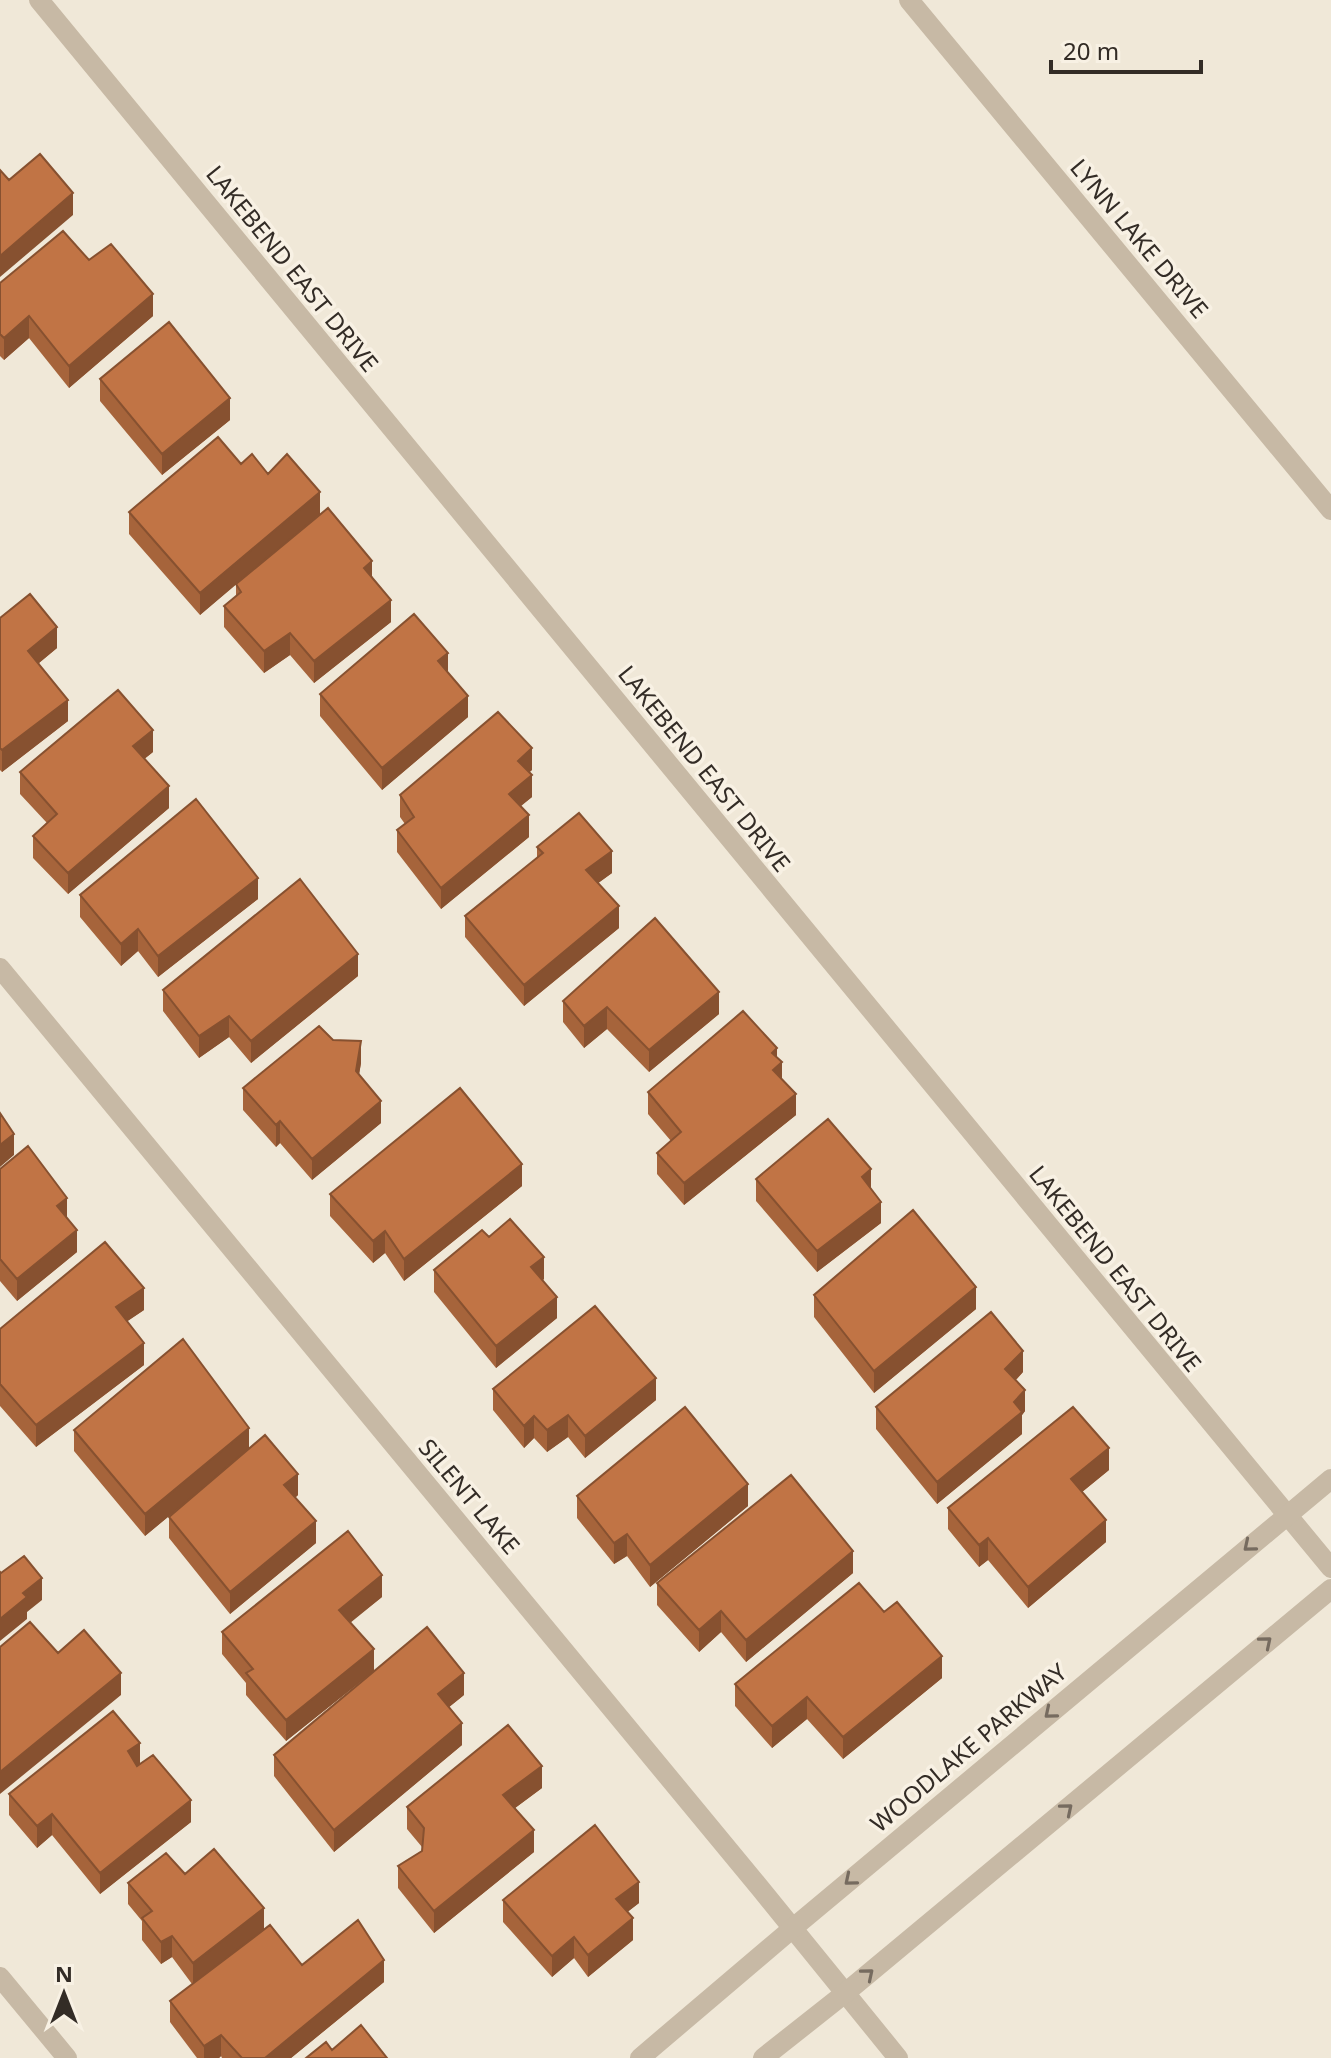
<svg xmlns="http://www.w3.org/2000/svg" width="1331" height="2058" font-family="'Noto Sans',sans-serif">
<rect width="100%" height="100%" fill="#f0e8d8"/>
<g fill="none" stroke-linecap="round" stroke-linejoin="round">
<path stroke="#c7b9a5" stroke-width="20" d="M39,0L1331,1568
M909,0L1331,510
M0,968L760,1888L898,2058
M0,1977L67,2058"/>
<path stroke="#c7b9a5" stroke-width="20" d="M640,2058L793,1928L1331,1479
M763,2058L844,1994L1331,1589"/>
</g>
<path fill="#a6643b" d="M89,260L153,316L69,388L29,338L4,360L0,356V283Z
M100,379L230,420L162,475L100,401Z
M241,464L268,474L320,514L247,575L372,576L391,622L314,683L290,655L264,673L224,627V606L236,596V584L200,615L129,534V512Z
M0,618L57,648L39,663L68,721L2,772L0,770Z
M448,672L468,717L382,790L320,716V694Z
M153,752L144,759L169,808L68,894L33,858V836L47,823L20,794V772Z
M532,770L529,772L532,797L520,806L529,837L441,909L397,852V830L405,824L400,817V795Z
M537,847L612,873L598,883L619,928L524,1006L465,937V916L537,859Z
M80,895L258,899L158,977L138,951L121,966L80,917Z
M358,976L251,1063L229,1037L199,1058L163,1011V990Z
M563,1001L719,1014L649,1072L607,1029L584,1048L563,1022Z
M333,1040L361,1063L359,1074L381,1123L312,1180L280,1143L276,1147L243,1110V1088Z
M777,1058L782,1079L796,1115L684,1205L657,1174V1153L671,1141L648,1114V1092Z
M0,1169L67,1218L77,1252L17,1301L0,1281Z
M756,1179L871,1188L881,1223L817,1272L756,1201Z
M522,1186L404,1281L385,1253L373,1263L330,1216V1194Z
M489,1237L544,1279L543,1280L557,1318L496,1368L434,1292V1270Z
M814,1295L976,1309L874,1393L814,1317Z
M144,1310L127,1321L144,1365L36,1447L0,1406V1329Z
M1023,1372L1016,1380L1025,1411L1022,1415V1434L937,1504L876,1429V1407Z
M493,1389L656,1400L585,1458L568,1437L547,1452L534,1438L524,1448L493,1410Z
M74,1430L249,1449L298,1495L295,1498L316,1543L230,1614L169,1538V1517L224,1470L145,1536L74,1451Z
M1109,1470L1082,1492L1106,1542L1028,1608L988,1560L979,1567L948,1529V1508Z
M577,1496L748,1506L650,1587L627,1556L614,1564L577,1518Z
M853,1573L746,1662L721,1632L699,1652L657,1605V1583Z
M382,1597L350,1622L374,1671L286,1741L246,1695V1683L222,1654V1632Z
M942,1678L843,1759L807,1719L772,1748L735,1706V1684Z
M464,1695L449,1707L462,1745L334,1852L274,1776V1755Z
M140,1764L191,1822L100,1894L52,1835L37,1848L9,1815V1794Z
M542,1788L515,1808L534,1852L434,1933L398,1888V1866L422,1851V1847L407,1829V1807Z
M185,1874L264,1929L302,1965L384,1982L291,2058H222L221,2056L219,2058H197L170,2022V2001L192,1984L172,1957L161,1964L142,1940V1921L128,1904V1883Z
M503,1900L639,1903L627,1912L633,1940L588,1977L574,1958L552,1977L503,1922Z"/>
<path fill="#875130" d="M73,193V215L0,277V256Z
M153,294V316L69,388V366Z
M29,316V338L4,360V338Z
M230,398V420L162,475V454Z
M320,492V514L200,615V593Z
M372,561V583L364,568Z
M391,600V622L314,683V661Z
M57,627V648L28,672V651Z
M290,633V655L264,673V651Z
M448,653V675L438,661Z
M468,696V717L382,790V768Z
M68,700V721L2,772V750Z
M153,730V752L133,768V746Z
M532,748V770L518,783V761Z
M532,775V797L509,816V794Z
M169,786V808L68,894V873Z
M529,815V837L441,909V888Z
M612,851V873L586,892V870Z
M258,878V899L158,977V956Z
M619,906V928L524,1006V985Z
M138,929V951L121,966V944Z
M358,954V976L251,1063V1041Z
M719,992V1014L649,1072V1050Z
M607,1007V1029L584,1048V1026Z
M229,1016V1037L199,1058V1036Z
M361,1041V1063L356,1093V1071Z
M777,1048V1066L782,1062V1084L773,1092L772,1053Z
M796,1094V1115L684,1205V1183Z
M381,1101V1123L312,1180V1159Z
M280,1121V1143L276,1147V1125Z
M14,1134V1155L0,1167V1145Z
M522,1164V1186L404,1281V1259Z
M871,1169V1191L862,1177Z
M67,1198V1220L57,1206Z
M881,1202V1223L817,1272V1251Z
M77,1230V1252L17,1301V1279Z
M385,1231V1253L373,1263V1241Z
M544,1257V1279L531,1288V1267Z
M976,1287V1309L874,1393V1371Z
M144,1288V1310L116,1329V1307Z
M557,1297V1318L496,1368V1346Z
M144,1343V1365L36,1447V1425Z
M1023,1351V1372L1005,1391V1369Z
M656,1378V1400L585,1458V1436Z
M1025,1390V1411L1022,1415V1434L937,1504V1482Z
M568,1415V1437L547,1452V1430Z
M534,1416V1438L524,1448V1426Z
M249,1428V1450L145,1536V1514Z
M1109,1448V1470L1071,1501V1479Z
M298,1474V1495L284,1507V1485Z
M748,1484V1506L650,1587V1565Z
M1106,1520V1542L1028,1608V1587Z
M316,1521V1543L230,1614V1592Z
M627,1534V1556L614,1564V1543Z
M988,1538V1560L979,1567V1545Z
M853,1551V1573L746,1662V1640Z
M382,1575V1597L339,1632V1610Z
M42,1578V1600L27,1612V1619L0,1641V1619L23,1593Z
M721,1611V1632L699,1652V1630Z
M374,1649V1671L286,1741V1720Z
M942,1656V1678L843,1759V1737Z
M121,1673V1695L0,1794V1772Z
M464,1673V1695L438,1716V1694Z
M807,1697V1719L772,1748V1726Z
M462,1723V1745L334,1852V1830Z
M140,1743V1765L128,1773V1751Z
M542,1766V1788L503,1817V1795Z
M191,1800V1822L100,1894V1873Z
M52,1814V1835L37,1848V1826Z
M534,1830V1852L434,1933V1911Z
M639,1882V1903L616,1921V1899Z
M264,1908V1930L193,1985V1963Z
M633,1918V1940L588,1977V1955Z
M172,1936V1957L161,1964V1942Z
M574,1937V1958L552,1977V1956Z
M384,1960V1982L291,2058H265Z
M221,2035V2056L219,2058H204V2046Z"/>
<path fill="#c17445" stroke="#875130" stroke-width="2" d="M40,154L73,193L0,256V170L9,180Z
M63,231L89,260L111,244L153,294L69,366L29,316L4,338L0,334V283Z
M169,322L230,398L162,454L100,379Z
M218,437L241,464L252,454L268,474L287,454L320,492L200,593L129,512Z
M328,508L372,561L364,568L391,600L314,661L290,633L264,651L224,606L241,592L236,584Z
M30,594L57,627L28,651L68,700L2,750L0,748V618Z
M414,614L448,653L438,661L468,696L382,768L320,694Z
M118,690L153,730L133,746L169,786L68,873L33,836L57,814L20,772Z
M498,712L532,748L518,761L532,775L509,794L529,815L441,888L397,830L414,817L400,795Z
M196,799L258,878L158,956L138,929L121,944L80,895Z
M579,813L612,851L586,870L619,906L524,985L465,916L543,853L537,847Z
M300,879L358,954L251,1041L229,1016L199,1036L163,990Z
M655,918L719,992L649,1050L607,1007L584,1026L563,1001Z
M743,1011L777,1048L772,1053L782,1062L773,1070L796,1094L684,1183L657,1153L681,1132L648,1092Z
M319,1026L333,1040L361,1041L356,1071L381,1101L312,1159L280,1121L276,1125L243,1088Z
M460,1088L522,1164L404,1259L385,1231L373,1241L330,1194Z
M0,1113L14,1134L0,1145Z
M828,1119L871,1169L862,1177L881,1202L817,1251L756,1179Z
M28,1146L67,1198L57,1206L77,1230L17,1279L0,1259V1169Z
M913,1210L976,1287L874,1371L814,1295Z
M510,1219L544,1257L531,1267L557,1297L496,1346L434,1270L482,1230L489,1237Z
M105,1242L144,1288L116,1307L144,1343L36,1425L0,1384V1329Z
M595,1306L656,1378L585,1436L568,1415L547,1430L534,1416L524,1426L493,1389Z
M991,1312L1023,1351L1005,1369L1025,1390L1014,1402L1022,1412L937,1482L876,1407Z
M183,1339L249,1428L145,1514L74,1430Z
M685,1407L748,1484L650,1565L627,1534L614,1543L577,1496Z
M1073,1407L1109,1448L1071,1479L1106,1520L1028,1587L988,1538L979,1545L948,1508Z
M265,1435L298,1474L284,1485L316,1521L230,1592L169,1517Z
M791,1475L853,1551L746,1640L721,1611L699,1630L657,1583Z
M348,1531L382,1575L339,1610L374,1649L286,1720L246,1673L253,1669L222,1632Z
M24,1556L42,1578L23,1593L27,1597L0,1619V1572L1,1573Z
M859,1583L884,1612L897,1602L942,1656L843,1737L807,1697L772,1726L735,1684Z
M30,1622L58,1653L84,1630L121,1673L0,1772V1647Z
M427,1627L464,1673L438,1694L462,1723L334,1830L274,1755Z
M113,1711L140,1743L128,1751L137,1766L153,1755L191,1800L100,1873L52,1814L37,1826L9,1794Z
M508,1725L542,1766L503,1795L534,1830L434,1911L398,1866L422,1851L424,1828L407,1807Z
M595,1825L639,1882L616,1899L633,1918L588,1955L574,1937L552,1956L503,1900Z
M214,1849L264,1908L193,1963L172,1936L161,1942L142,1918L152,1911L128,1883L166,1853L185,1874Z
M358,1920L384,1960L265,2058H242L221,2035L204,2046L170,2001L270,1925L302,1965Z
M361,2025L387,2058H306L326,2042L332,2050Z"/>
<defs><path id="oneway-chevron" d="M-2-3.5L2.5 0L-2 3.5" fill="none" stroke-width="1.6" stroke-linecap="round" stroke-linejoin="round" transform="scale(2)"/></defs>
<g stroke="#766b5f">
<use href="#oneway-chevron" transform="translate(1249 1546) rotate(140)"/>
<use href="#oneway-chevron" transform="translate(1266 1642) rotate(-40)"/>
<use href="#oneway-chevron" transform="translate(1050 1713) rotate(140)"/>
<use href="#oneway-chevron" transform="translate(1067 1809) rotate(-40)"/>
<use href="#oneway-chevron" transform="translate(850 1880) rotate(140)"/>
<use href="#oneway-chevron" transform="translate(868 1974) rotate(-40)"/>
</g>
<g text-anchor="middle" dominant-baseline="central" stroke-width="7" stroke-linejoin="round" paint-order="stroke">
<g font-size="24" fill="#332c26" stroke="#f8f1e4">
<text transform="translate(1140 238) rotate(50)">LYNN LAKE DRIVE</text>
<text transform="translate(293 268) rotate(51)">LAKEBEND EAST DRIVE</text>
<text transform="translate(705 768) rotate(51)">LAKEBEND EAST DRIVE</text>
<text transform="translate(1116 1268) rotate(51)">LAKEBEND EAST DRIVE</text>
<text transform="translate(470 1496) rotate(50)">SILENT LAKE</text>
<text transform="translate(968 1747) rotate(-40)">WOODLAKE PARKWAY</text>
</g>
</g>
<g transform="translate(64 1994)" stroke="#f8f1e4" stroke-width="6" paint-order="stroke">
<path d="M0-6L14 30L0 20L-14 30Z" fill="#332c26"/>
<text y="-12" font-size="22" font-weight="bold" text-anchor="middle" fill="#332c26">N</text>
</g>
<path d="M1051 60v12h150v-12" fill="none" stroke="#332c26" stroke-width="4"/>
<text x="1063" y="60" font-size="24" fill="#332c26" stroke="#f8f1e4" stroke-width="6" paint-order="stroke">20 m</text>
</svg>
